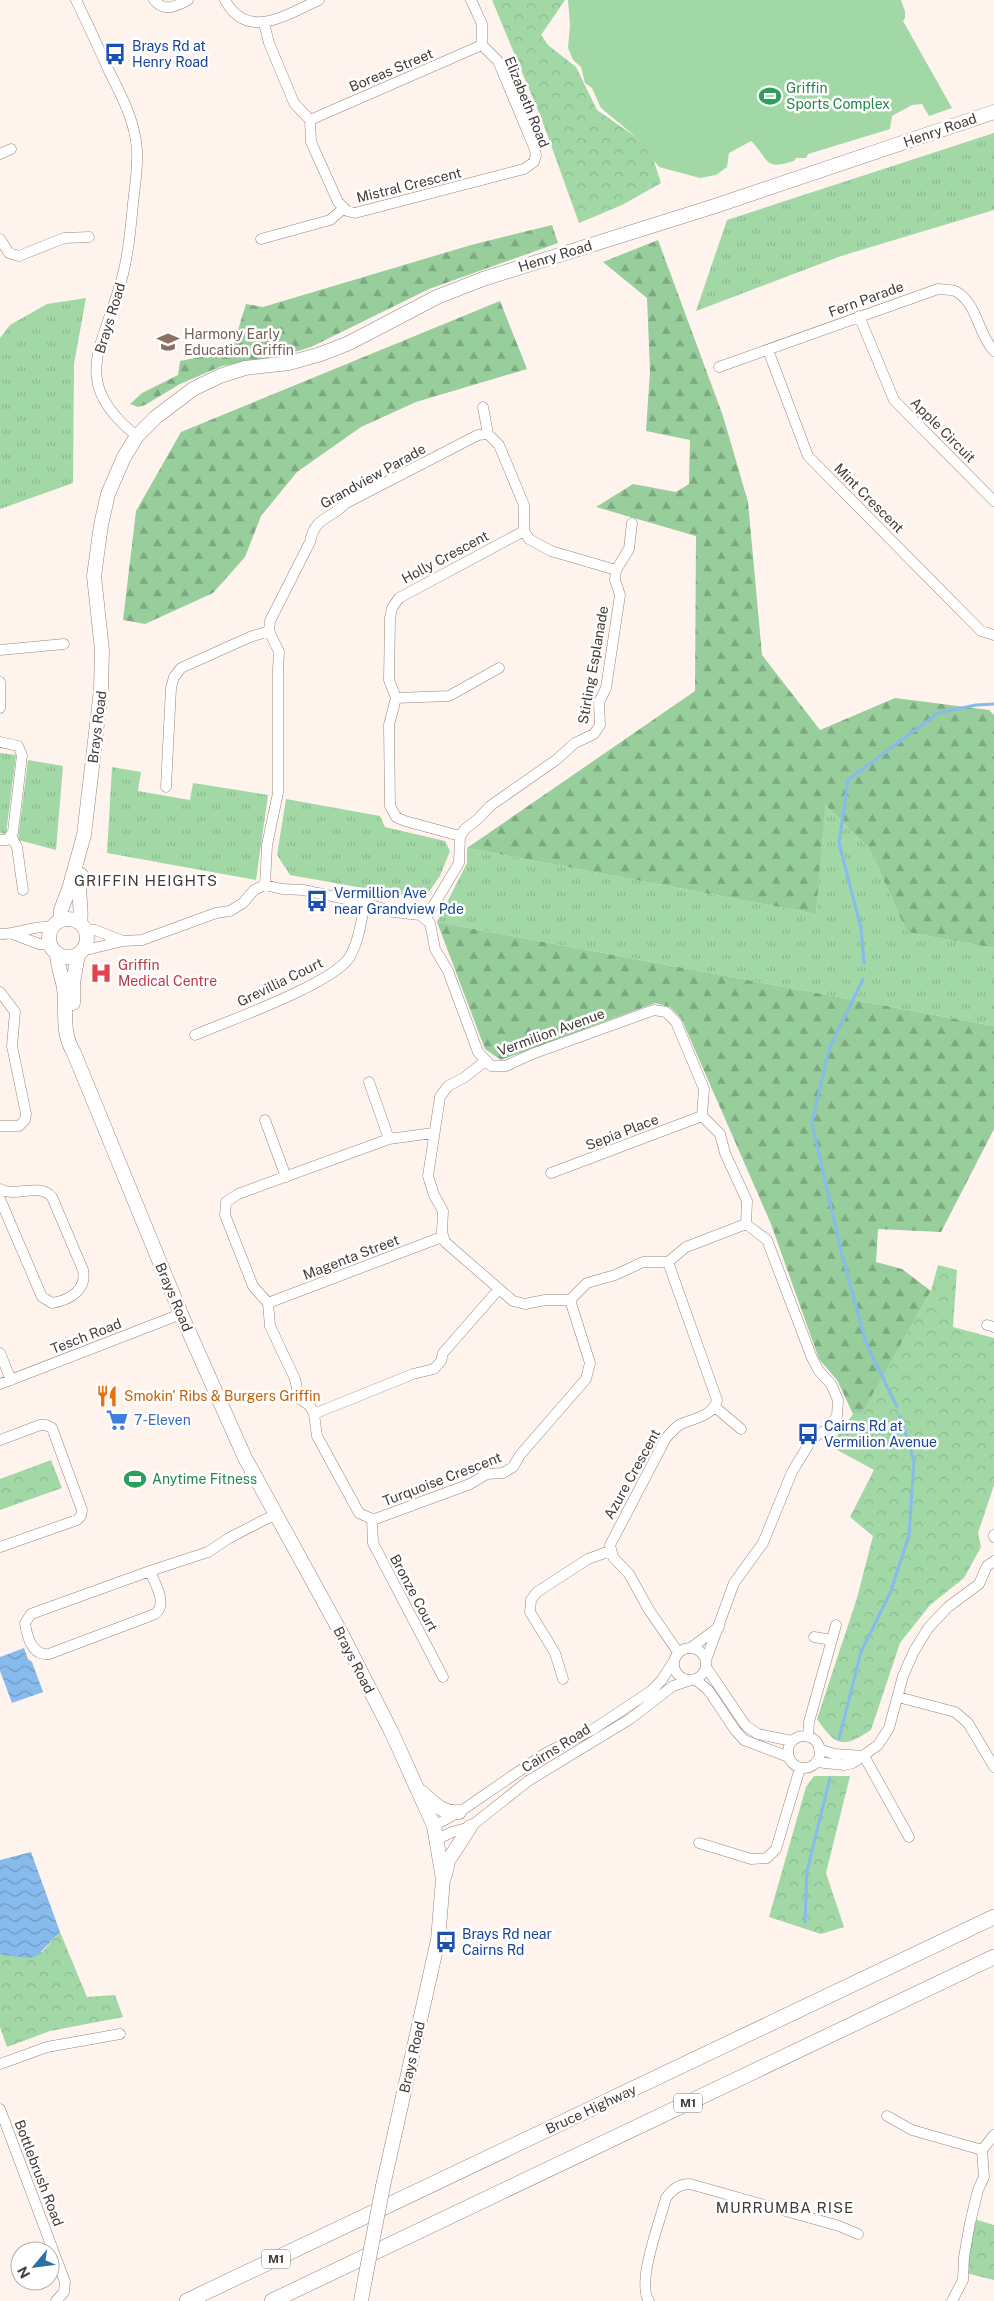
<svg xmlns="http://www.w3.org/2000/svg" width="994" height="2301" font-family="'Public Sans',sans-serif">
<defs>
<pattern id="grass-tufts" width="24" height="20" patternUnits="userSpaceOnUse" patternTransform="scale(1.25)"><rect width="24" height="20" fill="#a1d8a6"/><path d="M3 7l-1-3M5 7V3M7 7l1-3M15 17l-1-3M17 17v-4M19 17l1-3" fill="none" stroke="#8cba90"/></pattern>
<pattern id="forest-firs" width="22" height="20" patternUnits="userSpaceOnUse" patternTransform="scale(1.25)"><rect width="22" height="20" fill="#97ce9c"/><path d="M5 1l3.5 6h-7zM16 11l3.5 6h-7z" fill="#7da880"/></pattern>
<pattern id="park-crowns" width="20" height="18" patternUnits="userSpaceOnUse" patternTransform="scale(1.25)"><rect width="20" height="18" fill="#a1d8a6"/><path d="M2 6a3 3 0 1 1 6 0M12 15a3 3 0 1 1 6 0" fill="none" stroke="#8cba90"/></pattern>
<pattern id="water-waves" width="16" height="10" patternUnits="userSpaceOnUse" patternTransform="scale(1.25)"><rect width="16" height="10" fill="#88bbed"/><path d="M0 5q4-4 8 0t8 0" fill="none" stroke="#7199c1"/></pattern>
</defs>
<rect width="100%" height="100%" fill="#fff3ee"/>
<path fill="url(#grass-tufts)" d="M994,133V210L841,256L696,311L727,220Z
M86,298L74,364L73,483L0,509V338L10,325L47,304Z
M0,753L16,755L6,834L0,833Z
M28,760L63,766L56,850L18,840Z
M112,767L141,772L138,791L190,800L193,783L268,795L256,880L107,853Z
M286,799L380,816L385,827L445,841L450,851L440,876L424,899L290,875L277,855Z
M824,804L869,848L907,932L994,948V1026L437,922L467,863V848L816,914Z"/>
<path fill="url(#forest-firs)" d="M552,225L558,243L429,289L311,347L281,356L222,366L180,384L145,405L138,407L130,404L142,393L178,375L180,361L219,353L234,343L246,304L263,307L471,245Z
M658,240L723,416L748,502L762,655L820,730L895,698L989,710L994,715V948L907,932L869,848L825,805L816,914L467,848L695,691L696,536L596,507L633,484L676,492L689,484L690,440L646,431L650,371L647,298L603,262Z
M500,301L527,369L416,402L361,427L297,472L261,516L245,557L213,593L145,624L123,620L136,511L181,432Z
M437,922L994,1026V1129L941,1232L878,1229L876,1262L902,1269L931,1291L863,1412L853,1414L837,1380L819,1359L771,1224L681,1018L670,1007L655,1003L501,1060L485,1049Z"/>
<path fill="url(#park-crowns)" d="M492,0H565L541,35L548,45L576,67L597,110L649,146L661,183L622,205L579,223L542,120Z
M938,1265L957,1270L953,1327L994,1338V1485L978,1533L981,1547L964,1578L930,1605L900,1643L871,1730C842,1749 836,1746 817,1719L857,1598L873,1536L850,1517L874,1470L830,1446L853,1414L863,1411L931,1291Z
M51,1460L62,1488L0,1510V1479Z
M814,1776H850L826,1873L844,1927L821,1934L769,1917L806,1787Z
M60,1932L87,1997L115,1995L123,2017L50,2031L7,2047L0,2027V1954L42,1952Z
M974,2219L994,2225V2280L966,2273Z"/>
<path fill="#a1d8a6" d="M568,0H901L905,11V18L903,21L952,108L929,116L922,104L912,105L892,116L890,129L808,154L806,158H796L794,161C764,171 769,159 751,141L729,153L727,167L716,175L700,178L659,167L647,152L648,147L601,108L592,88L585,83L581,67L573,60L568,48L570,25Z"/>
<path fill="url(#water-waves)" d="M24,1648L28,1659L32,1662L43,1692L12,1703L0,1671V1657Z
M31,1852L60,1932L37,1956L29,1958L3,1955L0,1954V1860Z"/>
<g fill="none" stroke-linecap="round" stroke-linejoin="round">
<path stroke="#88bbed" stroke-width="3" d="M864,963L861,928L839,843L848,780L938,713L976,705L994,704
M863,979L829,1049L812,1123L841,1251L866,1343L897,1407
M839,1739L861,1652L891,1591L909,1535L914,1461L900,1416
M805,1922L807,1871L830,1778"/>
<g stroke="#97857d" stroke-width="11">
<path id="minor" d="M76,0C87,23 98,46 108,69C121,95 135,120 137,150C138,168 135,186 133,203C131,227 129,251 123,274C106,343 66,381 137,436
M154,0C165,13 176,6 188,0
M225,0C248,42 287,14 319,0
M264,23L269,43L294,103L310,120L311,142L338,202L347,211L355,213L524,169L534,162L536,155L534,147L498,61L482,45V24L471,0
M310,120L482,45
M0,154L11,149
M0,239L9,253L19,256L64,238L89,237
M261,239L330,220L343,209
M859,316L894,400L994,501
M768,350L808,456L981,631L994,635
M719,367L938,289C944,290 952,289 957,292C978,305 978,334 994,351
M483,407L488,434
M0,650L64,644
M0,682V708
M396,698L449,696L499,668
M0,742L18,746L22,755L13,832L7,840H0
M166,787L171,688L174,677L181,668L250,637L269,631
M11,836L17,847L23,890
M460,836L405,821L396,817L390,806L389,725L396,698L389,680L390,618L392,608L399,598L524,531
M265,885L267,845L278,793V670L279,652L269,631L270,621L310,542C315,516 330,520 346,503L478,435L488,434L499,445L524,505V531L529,539L551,551L616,570
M426,918L459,863L460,836L465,829L478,819L490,806L556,760L575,743L594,734L600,725L599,702L606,688L620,595L615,580L616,570L629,549L632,523
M85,929L95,930L123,941L142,940L216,913L230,911L243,903L254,890L265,885L282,889L303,890L365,903L393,912L420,915L430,923L435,949L448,971L478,1052L491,1066H506L532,1054L654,1010L666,1012L676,1022L704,1089L702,1116L720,1134L725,1153L747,1201L746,1224L767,1240L812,1358L819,1371L831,1384L838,1400L837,1416L828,1428L812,1439L792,1472L763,1543L734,1583L706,1660
M0,934C18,934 35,925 52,927
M13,934L39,944L51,945
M83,949H90L123,941
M0,992L15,1012L12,1046L26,1114L25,1120L19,1126H0
M195,1035C228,1021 330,985 349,958C359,942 361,921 365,903
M485,1061L465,1077L448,1086L440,1097L428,1176L434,1195L443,1211L442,1232L445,1242L513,1301L525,1304L545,1300H570L587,1283L615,1275L643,1262H668L686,1247L746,1224
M369,1082L389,1139
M265,1120L286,1177
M433,1133L389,1139L238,1194L226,1202L225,1215L253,1286L268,1303L270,1326L295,1379L299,1398L310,1406L314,1414L317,1436L359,1513L372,1519L378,1518L470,1484L487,1474L503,1473L513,1467L520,1455L586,1379L590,1363L570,1300
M551,1173L702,1116
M0,1189C17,1198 39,1182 52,1197L83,1270C87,1290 70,1300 52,1303L42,1297L0,1199
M668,1262L717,1400C713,1416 695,1418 681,1424C675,1427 671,1433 666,1438L610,1545L613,1557L629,1574L649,1610L678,1652
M268,1303L442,1237
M987,1325L994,1327
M0,1353L11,1380
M0,1384L181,1314
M715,1407L741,1429
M314,1414L413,1374L434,1369L441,1361L443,1353L499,1289
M0,1440L40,1425H46L52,1428L82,1510L81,1516L77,1520L0,1547
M372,1519L373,1543L443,1677
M994,1535V1537
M150,1571L31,1614L25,1623C27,1637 32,1656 49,1654L155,1614C168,1604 155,1584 150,1571L208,1552L229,1538L276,1514
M814,1637L832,1640
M692,1647L719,1627
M674 1664a16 16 0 1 1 32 0a16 16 0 1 1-32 0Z
M706,1667L746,1726L758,1734L792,1741
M563,1679L555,1653L530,1612L531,1600L537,1592L588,1559L610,1551
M695,1679L709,1691L735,1730L744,1740L789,1757
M898,1697L955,1712L968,1723L994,1767
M788 1752a16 16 0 1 1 32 0a16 16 0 1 1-32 0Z
M808,1737L809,1722L836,1625
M819,1749L834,1754L864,1756
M864,1756L909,1837
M816,1762L844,1765L853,1763L878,1745L889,1728L903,1676L914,1651L929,1627L948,1607L979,1584L987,1566L994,1561
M434,1826L464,1809L544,1754L592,1730L651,1691L661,1681L674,1661
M438,1839L452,1832L470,1827L528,1781L630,1719L673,1686L691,1680
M699,1843L751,1859L767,1858L776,1849L800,1768
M0,2064L47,2047L120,2034
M0,2109L65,2282L64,2292L56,2301
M887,2116L912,2130L982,2150
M649,2301C636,2283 660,2221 666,2198C672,2189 679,2184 690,2184L839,2226L858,2234
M952,2301L963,2280L964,2257L970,2223L978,2190L984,2177L982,2150L994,2135"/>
</g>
<g stroke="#97857d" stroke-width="15">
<path id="major" d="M49 938a19 19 0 1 1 38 0a19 19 0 1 1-38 0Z
M60,920L61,910L69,889L84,835L101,690L102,650L94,576L101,525L108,494L124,457L137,436L156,417L193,389L220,376L245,368L289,363L321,354L349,343L437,297L483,279L715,206L994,112
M80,923C83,907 76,893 81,875
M57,953C57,965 62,976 64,988C67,1012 61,1032 74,1053L181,1314L245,1458L340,1631L392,1733L434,1826L443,1879L438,1940L383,2186
M73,1003V983L78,954
M421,1792C433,1802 442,1814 459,1812
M445,1875L448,1861L470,1827
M361,2301L365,2279"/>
</g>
<g stroke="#97857d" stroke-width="16">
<path id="highway" d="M187,2301L994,1917
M272,2301L994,1957"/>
</g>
<use href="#minor" stroke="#fff" stroke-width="10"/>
<use href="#major" stroke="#fff" stroke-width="14"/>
<use href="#highway" stroke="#fff" stroke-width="15"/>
<g stroke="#97857d" stroke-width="15" stroke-linecap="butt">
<path id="major-bridge" d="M365,2279L383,2186"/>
</g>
<use href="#major-bridge" stroke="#fff" stroke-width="14"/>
</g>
<defs>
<g id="bus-bare" transform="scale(1.725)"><path d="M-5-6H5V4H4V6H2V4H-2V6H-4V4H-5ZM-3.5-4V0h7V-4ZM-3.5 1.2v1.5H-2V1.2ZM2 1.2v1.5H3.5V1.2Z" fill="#1a4fb4" stroke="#fff" stroke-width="2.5" paint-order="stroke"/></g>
<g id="stadium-bare" transform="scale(1.725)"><path d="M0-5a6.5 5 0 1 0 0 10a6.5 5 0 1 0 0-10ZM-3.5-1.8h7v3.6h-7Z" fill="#2e9e5b" stroke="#fff" stroke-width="2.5" paint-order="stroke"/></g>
<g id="school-bare" transform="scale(1.725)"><path d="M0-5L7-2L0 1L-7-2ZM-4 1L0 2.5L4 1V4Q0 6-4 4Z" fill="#8d6e63" stroke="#fff" stroke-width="2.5" paint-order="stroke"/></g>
<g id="hospital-bare" transform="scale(1.725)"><path d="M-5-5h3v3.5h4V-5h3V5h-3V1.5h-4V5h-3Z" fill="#e0444e" stroke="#fff" stroke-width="2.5" paint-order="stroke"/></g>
<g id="restaurant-bare" transform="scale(1.725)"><path d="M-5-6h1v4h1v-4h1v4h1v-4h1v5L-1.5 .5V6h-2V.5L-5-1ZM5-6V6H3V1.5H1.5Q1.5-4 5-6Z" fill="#e8710a" stroke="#fff" stroke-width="2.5" paint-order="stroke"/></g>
<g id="supermarket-bare" transform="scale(1.725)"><path d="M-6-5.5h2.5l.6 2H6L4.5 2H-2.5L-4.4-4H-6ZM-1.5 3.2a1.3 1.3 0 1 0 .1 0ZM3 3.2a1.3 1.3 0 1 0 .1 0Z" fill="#3f7fe0" stroke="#fff" stroke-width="2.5" paint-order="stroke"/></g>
</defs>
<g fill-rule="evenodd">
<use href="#bus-bare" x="115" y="54"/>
<use href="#stadium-bare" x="770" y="96"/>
<use href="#school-bare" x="168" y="342"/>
<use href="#bus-bare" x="317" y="901"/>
<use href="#hospital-bare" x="101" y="973"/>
<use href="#restaurant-bare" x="107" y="1396"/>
<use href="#supermarket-bare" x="117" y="1420"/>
<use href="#bus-bare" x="808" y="1434"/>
<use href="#stadium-bare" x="135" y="1479"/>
<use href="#bus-bare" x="446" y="1942"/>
</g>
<g text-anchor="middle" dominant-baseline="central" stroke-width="5" stroke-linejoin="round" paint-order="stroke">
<g fill="#fff" stroke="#7b7673" stroke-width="1">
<rect x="674" y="2093.5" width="28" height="19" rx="4"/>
<rect x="262" y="2249.5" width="28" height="19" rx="4"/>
</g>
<g font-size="12" font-weight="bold" fill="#433b37">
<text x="688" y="2103">M1</text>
<text x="276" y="2259">M1</text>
</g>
<g font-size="14" fill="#164399" stroke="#fff" text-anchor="start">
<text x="132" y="46">Brays Rd at<tspan x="132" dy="16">Henry Road</tspan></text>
<text x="334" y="893">Vermillion Ave<tspan x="334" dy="16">near Grandview Pde</tspan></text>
<text x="824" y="1426">Cairns Rd at<tspan x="824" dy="16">Vermilion Avenue</tspan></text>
<text x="462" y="1934">Brays Rd near<tspan x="462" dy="16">Cairns Rd</tspan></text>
</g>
<g font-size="14" fill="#433b37" stroke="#fff">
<text transform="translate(391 70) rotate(-23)">Boreas Street</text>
<text transform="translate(527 102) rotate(68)">Elizabeth Road</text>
<text transform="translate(940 130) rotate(-19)">Henry Road</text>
<text transform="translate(409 185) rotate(-14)">Mistral Crescent</text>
<text transform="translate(555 256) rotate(-17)">Henry Road</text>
<text transform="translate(866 299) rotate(-20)">Fern Parade</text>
<text transform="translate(110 318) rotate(-73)">Brays Road</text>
<text transform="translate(943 430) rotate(45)">Apple Circuit</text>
<text transform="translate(373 476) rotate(-29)">Grandview Parade</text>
<text transform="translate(869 498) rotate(45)">Mint Crescent</text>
<text transform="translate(445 557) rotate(-28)">Holly Crescent</text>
<text transform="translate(593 665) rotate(-80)">Stirling Esplanade</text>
<text transform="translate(97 727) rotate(-83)">Brays Road</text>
<text transform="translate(280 982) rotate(-26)">Grevillia Court</text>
<text transform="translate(551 1032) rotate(-20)">Vermilion Avenue</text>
<text transform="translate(622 1132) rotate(-21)">Sepia Place</text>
<text transform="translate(351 1257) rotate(-21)">Magenta Street</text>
<text transform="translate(174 1297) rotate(67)">Brays Road</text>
<text transform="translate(86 1336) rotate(-21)">Tesch Road</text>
<text transform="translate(632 1474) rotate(-61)">Azure Crescent</text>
<text transform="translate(442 1479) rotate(-21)">Turquoise Crescent</text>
<text transform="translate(414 1593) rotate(62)">Bronze Court</text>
<text transform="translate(354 1660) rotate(63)">Brays Road</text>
<text transform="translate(556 1748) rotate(-32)">Cairns Road</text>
<text transform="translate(412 2057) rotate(-77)">Brays Road</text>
<text transform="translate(591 2109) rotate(-25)">Bruce Highway</text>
<text transform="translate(39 2173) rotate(69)">Bottlebrush Road</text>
</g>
<g font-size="14" fill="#27864d" stroke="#fff" text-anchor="start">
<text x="786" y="88">Griffin<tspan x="786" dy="16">Sports Complex</tspan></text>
<text x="152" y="1479">Anytime Fitness</text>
</g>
<g font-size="14" fill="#785e54" stroke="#fff" text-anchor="start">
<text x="184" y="334">Harmony Early<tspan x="184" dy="16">Education Griffin</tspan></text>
</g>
<g font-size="14" fill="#be3a42" stroke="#fff" text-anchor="start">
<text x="118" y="965">Griffin<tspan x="118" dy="16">Medical Centre</tspan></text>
</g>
<g font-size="14" fill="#c56008" stroke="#fff" text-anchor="start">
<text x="124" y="1396">Smokin' Ribs &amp; Burgers Griffin</text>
</g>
<g font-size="14" fill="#366cbe" stroke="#fff" text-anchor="start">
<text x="134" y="1420">7-Eleven</text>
</g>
<g font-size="15" letter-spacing="1" fill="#433b37" stroke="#fff">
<text x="146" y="880">GRIFFIN HEIGHTS</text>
<text x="785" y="2207">MURRUMBA RISE</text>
</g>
</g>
<g transform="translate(35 2266) rotate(241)"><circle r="24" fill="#ffffff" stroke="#b4b1af"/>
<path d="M0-4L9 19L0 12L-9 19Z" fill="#2b6fa4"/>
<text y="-8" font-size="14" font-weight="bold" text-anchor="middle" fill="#433b37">N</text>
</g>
</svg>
